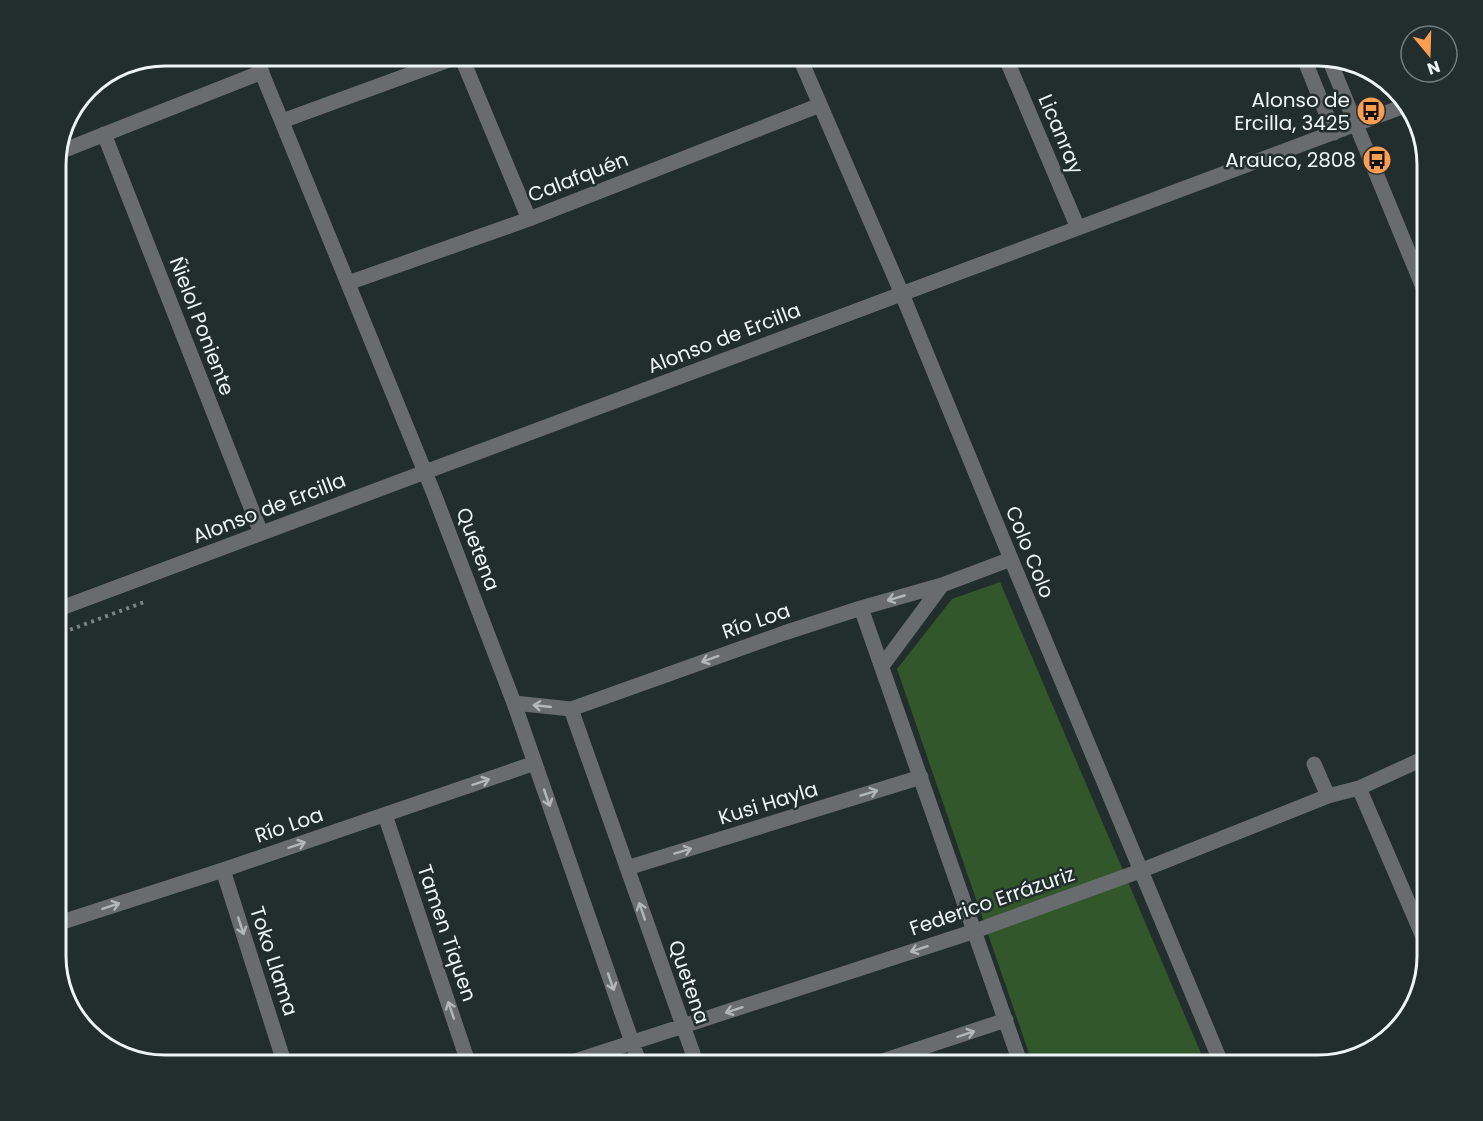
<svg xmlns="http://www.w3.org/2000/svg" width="1483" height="1121" font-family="Poppins,sans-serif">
<rect width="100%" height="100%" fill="#222d2d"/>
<path fill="#31572a" d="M1000,582L1206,1065H1033L897,669L952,599Z"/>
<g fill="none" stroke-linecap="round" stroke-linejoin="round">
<path stroke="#7a8484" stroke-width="4" stroke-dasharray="3 4.5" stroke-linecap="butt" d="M56,635L147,601"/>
<path stroke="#686c6e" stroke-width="15" d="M255,56L434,494L514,703L640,1065
M461,56L529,219
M799,56L902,294L1011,559L1222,1065
M1005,56L1078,228
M1303,56L1334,133
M1329,59L1427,297
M282,121L460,56
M104,134L261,533
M57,153L262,72
M348,283L529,219L820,105
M861,608L1021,1065
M56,610L1407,105
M882,666L942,585
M514,703L571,709L784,633L861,608L942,585L1011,559
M571,709L697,1065
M1314,764L1328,796
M1359,788L1427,946
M385,815L469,1065
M627,868L921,777
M223,870L285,1065
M56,924L223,870L535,763
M563,1065L975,931L1140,871L1328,796L1359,788L1427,757
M870,1065L1006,1020"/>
</g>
<defs><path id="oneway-shaft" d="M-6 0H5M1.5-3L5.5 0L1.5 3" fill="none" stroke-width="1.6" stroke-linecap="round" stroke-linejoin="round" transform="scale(1.5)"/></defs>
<g stroke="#b2b7b8">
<use href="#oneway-shaft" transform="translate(896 598) rotate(164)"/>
<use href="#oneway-shaft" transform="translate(710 659) rotate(160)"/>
<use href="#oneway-shaft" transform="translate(542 706) rotate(-174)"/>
<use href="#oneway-shaft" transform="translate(481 782) rotate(-19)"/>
<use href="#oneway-shaft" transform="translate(869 793) rotate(-17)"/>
<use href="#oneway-shaft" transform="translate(547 798) rotate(71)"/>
<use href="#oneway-shaft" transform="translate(297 845) rotate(-19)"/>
<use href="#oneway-shaft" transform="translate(683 851) rotate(-17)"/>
<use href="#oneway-shaft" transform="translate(111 906) rotate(-18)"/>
<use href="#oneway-shaft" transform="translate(642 911) rotate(-109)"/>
<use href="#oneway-shaft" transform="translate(241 926) rotate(72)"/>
<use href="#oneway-shaft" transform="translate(919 949) rotate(162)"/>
<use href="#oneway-shaft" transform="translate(611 982) rotate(71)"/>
<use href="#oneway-shaft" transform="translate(451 1010) rotate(-109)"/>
<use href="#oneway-shaft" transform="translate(734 1010) rotate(162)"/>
<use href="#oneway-shaft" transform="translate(966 1034) rotate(-18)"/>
</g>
<defs>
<g id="bus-disc" transform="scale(1.5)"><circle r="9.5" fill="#fc9e52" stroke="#222d2d"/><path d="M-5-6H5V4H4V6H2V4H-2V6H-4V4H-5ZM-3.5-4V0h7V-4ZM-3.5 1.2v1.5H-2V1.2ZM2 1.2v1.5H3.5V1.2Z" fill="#111"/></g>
</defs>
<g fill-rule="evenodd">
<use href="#bus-disc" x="1371" y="111"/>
<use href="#bus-disc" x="1377" y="160"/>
</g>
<g text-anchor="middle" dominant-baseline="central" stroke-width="5" stroke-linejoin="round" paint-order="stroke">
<g font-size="20" fill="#eef5f5" stroke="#222d2d" text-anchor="end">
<text x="1350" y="100">Alonso de<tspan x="1350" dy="23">Ercilla, 3425</tspan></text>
<text x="1356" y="160">Arauco, 2808</text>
</g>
<g font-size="20" fill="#eef5f5" stroke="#222d2d">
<text transform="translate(1061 134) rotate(67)">Licanray</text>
<text transform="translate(578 177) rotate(-21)">Calafquén</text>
<text transform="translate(202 326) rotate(69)">Ñielol Poniente</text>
<text transform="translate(724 338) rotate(-21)">Alonso de Ercilla</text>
<text transform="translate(269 508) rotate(-21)">Alonso de Ercilla</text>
<text transform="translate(478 549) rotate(69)">Quetena</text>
<text transform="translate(1030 552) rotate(68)">Colo Colo</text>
<text transform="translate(756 621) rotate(-19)">Río Loa</text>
<text transform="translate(768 803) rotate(-17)">Kusi Hayla</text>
<text transform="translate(289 825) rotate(-19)">Río Loa</text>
<text transform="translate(992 901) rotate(-19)">Federico Errázuriz</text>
<text transform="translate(447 933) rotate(71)">Tamen Tiquen</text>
<text transform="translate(274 961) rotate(72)">Toko Llama</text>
<text transform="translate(689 982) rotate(71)">Quetena</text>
</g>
</g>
<path d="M0 0H1483V1121H0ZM165 66H1318A99 99 0 0 1 1417 165V956A99 99 0 0 1 1318 1055H165A99 99 0 0 1 66 956V165A99 99 0 0 1 165 66Z" fill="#222d2d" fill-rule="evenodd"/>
<path fill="none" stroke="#eef5f5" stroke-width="3" d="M165 66H1318A99 99 0 0 1 1417 165V956A99 99 0 0 1 1318 1055H165A99 99 0 0 1 66 956V165A99 99 0 0 1 165 66Z"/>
<g transform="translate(1429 54) rotate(161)"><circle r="28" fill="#222d2d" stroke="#747d7d" stroke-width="1.5"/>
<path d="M0-4.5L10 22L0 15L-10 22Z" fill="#fc9e52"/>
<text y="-9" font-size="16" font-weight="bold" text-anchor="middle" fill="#eef5f5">N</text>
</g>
</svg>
